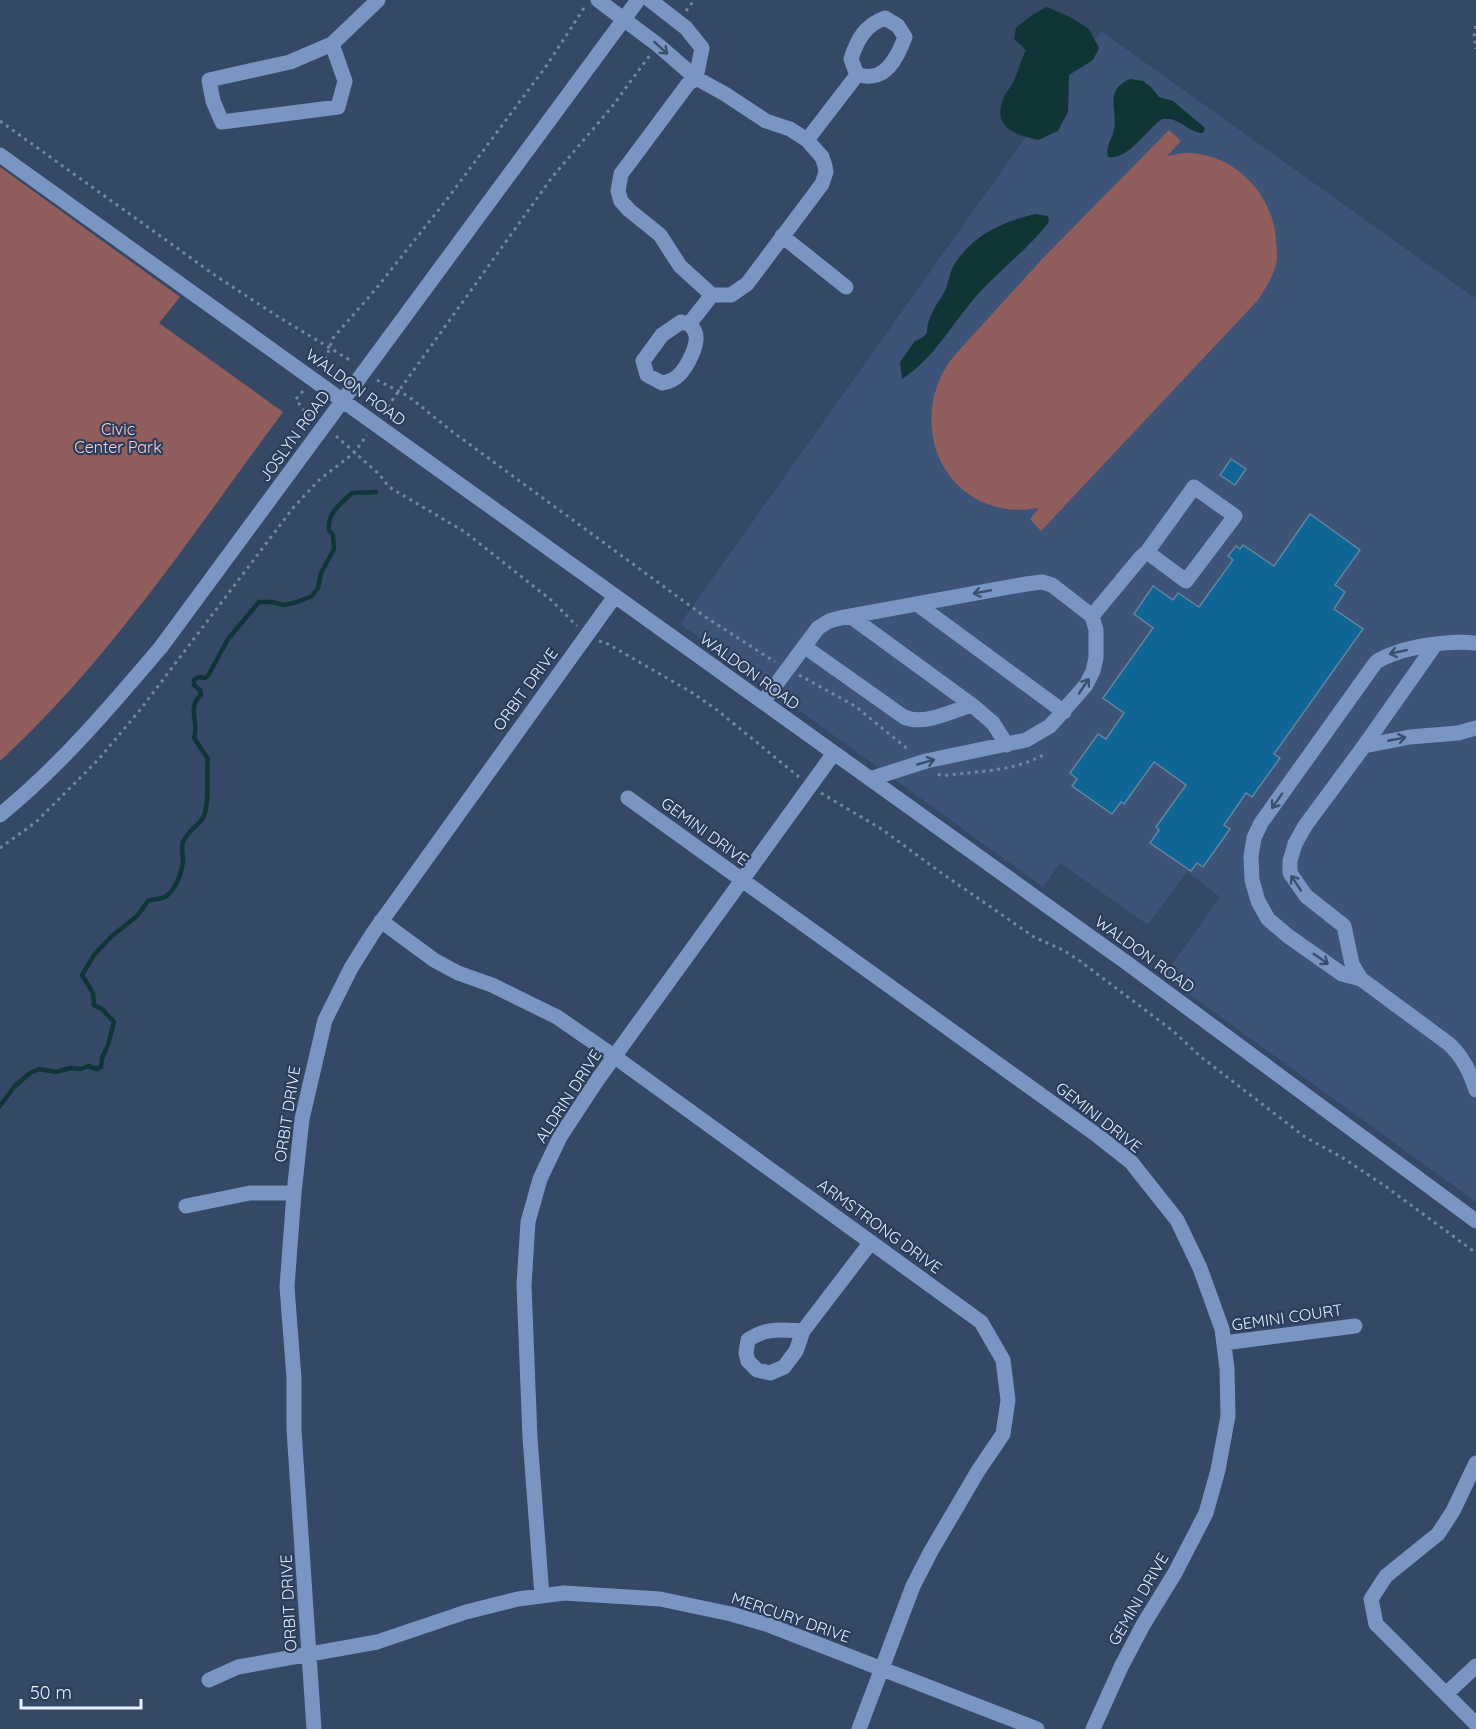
<svg xmlns="http://www.w3.org/2000/svg" width="1476" height="1729" font-family="Quicksand,sans-serif">
<rect width="100%" height="100%" fill="#354866"/>
<path fill="#3d5377" d="M1101,31L1476,299V1202L1164,976L1220,897L1187,872L1148,925L1060,863L1043,887L680,624Z"/>
<path fill="#915e5e" d="M1169,130L1181,141L1167,156C1172,156 1179,153 1185,153C1233,152 1274,194 1276,241C1277,249 1278,260 1275,268C1271,280 1264,291 1257,301L1041,531L1030,519L1039,508C1028,509 1018,511 1007,509C933,498 910,412 953,357L1043,258Z
M0,167L180,297L159,323L283,412C194,532 110,660 0,761Z"/>
<path fill="#0f3537" d="M1047,7L1072,18L1089,29L1099,48L1093,60L1069,75L1068,112L1058,131L1038,140C1015,134 991,128 1004,97C1006,92 1011,87 1014,81C1018,71 1021,60 1026,50L1014,39L1016,28L1032,15Z
M1130,79L1143,81L1151,87L1159,97L1173,101L1205,128L1203,133C1187,132 1179,116 1162,119C1147,129 1128,161 1108,157C1105,146 1112,140 1114,130C1118,109 1103,91 1130,79Z
M1035,214L1048,216L1049,222C1029,248 1002,268 980,292C954,320 935,358 902,379L900,362L915,341L922,338L927,333C927,316 937,305 945,291C948,284 949,276 952,269C969,236 1002,222 1035,214Z"/>
<g fill="none" stroke-linecap="round" stroke-linejoin="round">
<path stroke="#0f3537" stroke-width="4.5" d="M0,1106L14,1087L30,1073L39,1069L56,1072L70,1068L81,1069L88,1066L97,1069L101,1067L102,1058L108,1045L114,1022L102,1009L94,1005L93,993L82,975L94,955L112,936L137,916L148,901C154,898 159,900 165,897C176,890 182,872 183,860C183,855 181,847 183,842C188,830 198,826 203,818C210,804 206,776 208,759L194,738C200,723 186,708 201,695L200,690L194,685V680L198,677L205,678L208,676L228,639L259,602H272L284,605L297,602L312,596L318,588L321,573L334,549L333,535L329,530C327,512 341,504 352,493L376,492"/>
</g>
<path fill="#0f6695" stroke="#6286a0" stroke-width="1.5" d="M1231,459L1246,469L1235,485L1220,475Z
M1310,514L1360,550L1335,585L1345,592L1334,609L1363,629L1274,754L1280,758L1252,797L1246,793L1224,825L1230,829L1203,867L1197,863L1191,871L1150,843L1159,830L1156,827L1186,785L1154,762L1124,804L1121,802L1112,814L1072,786L1077,779L1070,773L1098,734L1106,739L1124,713L1103,698L1153,628L1134,614L1153,586L1173,600L1178,593L1199,607L1233,560L1228,556L1236,546L1240,549L1243,545L1274,566Z"/>
<g fill="none" stroke-linecap="round" stroke-linejoin="round">
<path stroke="#76869f" stroke-width="3" stroke-dasharray="3 4.5" stroke-linecap="butt" d="M686,11L694,0
M1476,26L1474,33L1476,49
M0,121L216,276L277,316L353,362
M323,367L333,338L375,290L448,198L547,65L586,5
M377,380L408,396L454,433L704,616L775,662
M303,391L296,399L304,411L312,417
M383,413L553,176L611,108L650,55
M336,436L379,474L389,487L465,532L551,600L577,626
M599,641L608,644L691,692L717,710L799,777
M799,675L855,706L910,751
M938,774L942,776C981,770 1011,773 1047,753
M821,793L883,830L940,872L1034,937L1063,950L1080,961L1173,1031L1201,1057L1305,1137L1343,1158L1385,1186L1476,1253
M0,848L36,822L98,760L140,710L293,508L319,480L354,453L367,435"/>
<path stroke="#7995c2" stroke-width="15" d="M598,0L658,45L696,78L725,94L766,121L790,129L807,140L822,157L825,166L826,172L822,184L747,284L731,295H712L689,324L681,322L662,335L643,361L647,375L662,383C669,382 674,380 679,375C687,367 700,343 695,332C694,329 691,326 689,324
M650,0L686,28L702,48L696,78
M332,44L345,81L338,107L222,122L213,101L209,80L290,62L332,44L378,0
M696,78L688,84L621,174L618,191L621,201L629,210L660,235L680,266L712,295
M807,140L857,75C861,75 867,77 872,76C889,75 900,51 905,37L898,26L885,18C865,25 857,40 851,59L857,75
M0,155L1127,963L1476,1221
M782,236L846,287
M917,604L1064,712
M850,616L972,705
M1092,616L1141,557L1147,552L1194,487L1235,516L1186,581L1147,552
M1476,643C1447,640 1400,647 1376,662L1261,823L1254,838L1251,856L1252,880L1258,901L1268,919L1288,936L1342,974L1361,979L1449,1044C1463,1057 1470,1072 1476,1090
M805,647L904,717C925,726 951,711 972,705L993,723L1007,745
M763,702L818,628L829,621L840,618L1026,584L1042,582L1052,585L1092,616L1096,630V658L1093,671L1086,685L1050,726L1026,740L926,761L870,779
M1364,746L1435,645
M628,798L1098,1136L1131,1162L1177,1220L1200,1268L1222,1329L1227,1369L1228,1416L1218,1470L1206,1513L1175,1573L1143,1625L1121,1667L1093,1729
M0,815C60,766 111,706 161,647L638,0
M381,921L434,960L458,973L492,985L557,1017L615,1057L981,1322L1003,1360L1008,1400L1003,1434L978,1471L931,1551L913,1586L859,1729
M1361,979L1352,964L1344,926L1306,896L1290,873V861L1295,844L1305,826L1364,746L1410,737L1458,733L1476,728
M186,1206L250,1193H294
M803,1331C781,1330 767,1327 748,1340L746,1353L748,1361L757,1370L770,1373L784,1367L796,1351L803,1331L871,1242
M1224,1343L1355,1326
M1476,1463L1453,1511L1438,1534L1386,1576L1371,1599L1376,1624L1476,1724
M542,1596L530,1438L524,1285L528,1222L540,1179L560,1137L598,1079L834,753
M209,1680L238,1667L377,1642L466,1612L518,1599L564,1593L660,1599L731,1614L766,1624L1037,1729
M1446,1694L1476,1666
M314,1729L294,1430V1378L287,1287L294,1193L302,1119L325,1020L351,968L373,933L615,596"/>
</g>
<defs><path id="oneway-shaft" d="M-6 0H5M1.5-3L5.5 0L1.5 3" fill="none" stroke-width="1.6" stroke-linecap="round" stroke-linejoin="round" transform="scale(1.5)"/></defs>
<g stroke="#3b4f6f">
<use href="#oneway-shaft" transform="translate(661 48) rotate(42)"/>
<use href="#oneway-shaft" transform="translate(982 592) rotate(169)"/>
<use href="#oneway-shaft" transform="translate(1398 652) rotate(167)"/>
<use href="#oneway-shaft" transform="translate(1084 686) rotate(-56)"/>
<use href="#oneway-shaft" transform="translate(1397 739) rotate(-11)"/>
<use href="#oneway-shaft" transform="translate(926 762) rotate(-16)"/>
<use href="#oneway-shaft" transform="translate(1277 801) rotate(125)"/>
<use href="#oneway-shaft" transform="translate(1296 883) rotate(-123)"/>
<use href="#oneway-shaft" transform="translate(1321 959) rotate(35)"/>
</g>
<g text-anchor="middle" dominant-baseline="central" stroke-width="4.5" stroke-linejoin="round" paint-order="stroke">
<g font-size="16" fill="#e6f0ff" stroke="#2b3d5a">
<text transform="translate(356 387) rotate(36)">WALDON ROAD</text>
<text transform="translate(294 436) rotate(-54)">JOSLYN ROAD</text>
<text transform="translate(750 671) rotate(36)">WALDON ROAD</text>
<text transform="translate(525 689) rotate(-54)">ORBIT DRIVE</text>
<text transform="translate(705 831) rotate(36)">GEMINI DRIVE</text>
<text transform="translate(1145 954) rotate(36)">WALDON ROAD</text>
<text transform="translate(568 1096) rotate(-57)">ALDRIN DRIVE</text>
<text transform="translate(287 1114) rotate(-81)">ORBIT DRIVE</text>
<text transform="translate(1099 1117) rotate(38)">GEMINI DRIVE</text>
<text transform="translate(880 1226) rotate(36)">ARMSTRONG DRIVE</text>
<text transform="translate(1287 1317) rotate(-8)">GEMINI COURT</text>
<text transform="translate(1138 1599) rotate(-60)">GEMINI DRIVE</text>
<text transform="translate(288 1603) rotate(-93)">ORBIT DRIVE</text>
<text transform="translate(791 1617) rotate(19)">MERCURY DRIVE</text>
</g>
<g font-size="16" fill="#ffcfcd" stroke="#2b3d5a">
<text x="118" y="429">Civic<tspan x="118" dy="18">Center Park</tspan></text>
</g>
</g>
<path d="M21 1699v9h120v-9" fill="none" stroke="#e6f0ff" stroke-width="3"/>
<text x="30" y="1699" font-size="18" fill="#e6f0ff" stroke="#2b3d5a" stroke-width="4.5" paint-order="stroke">50 m</text>
</svg>
